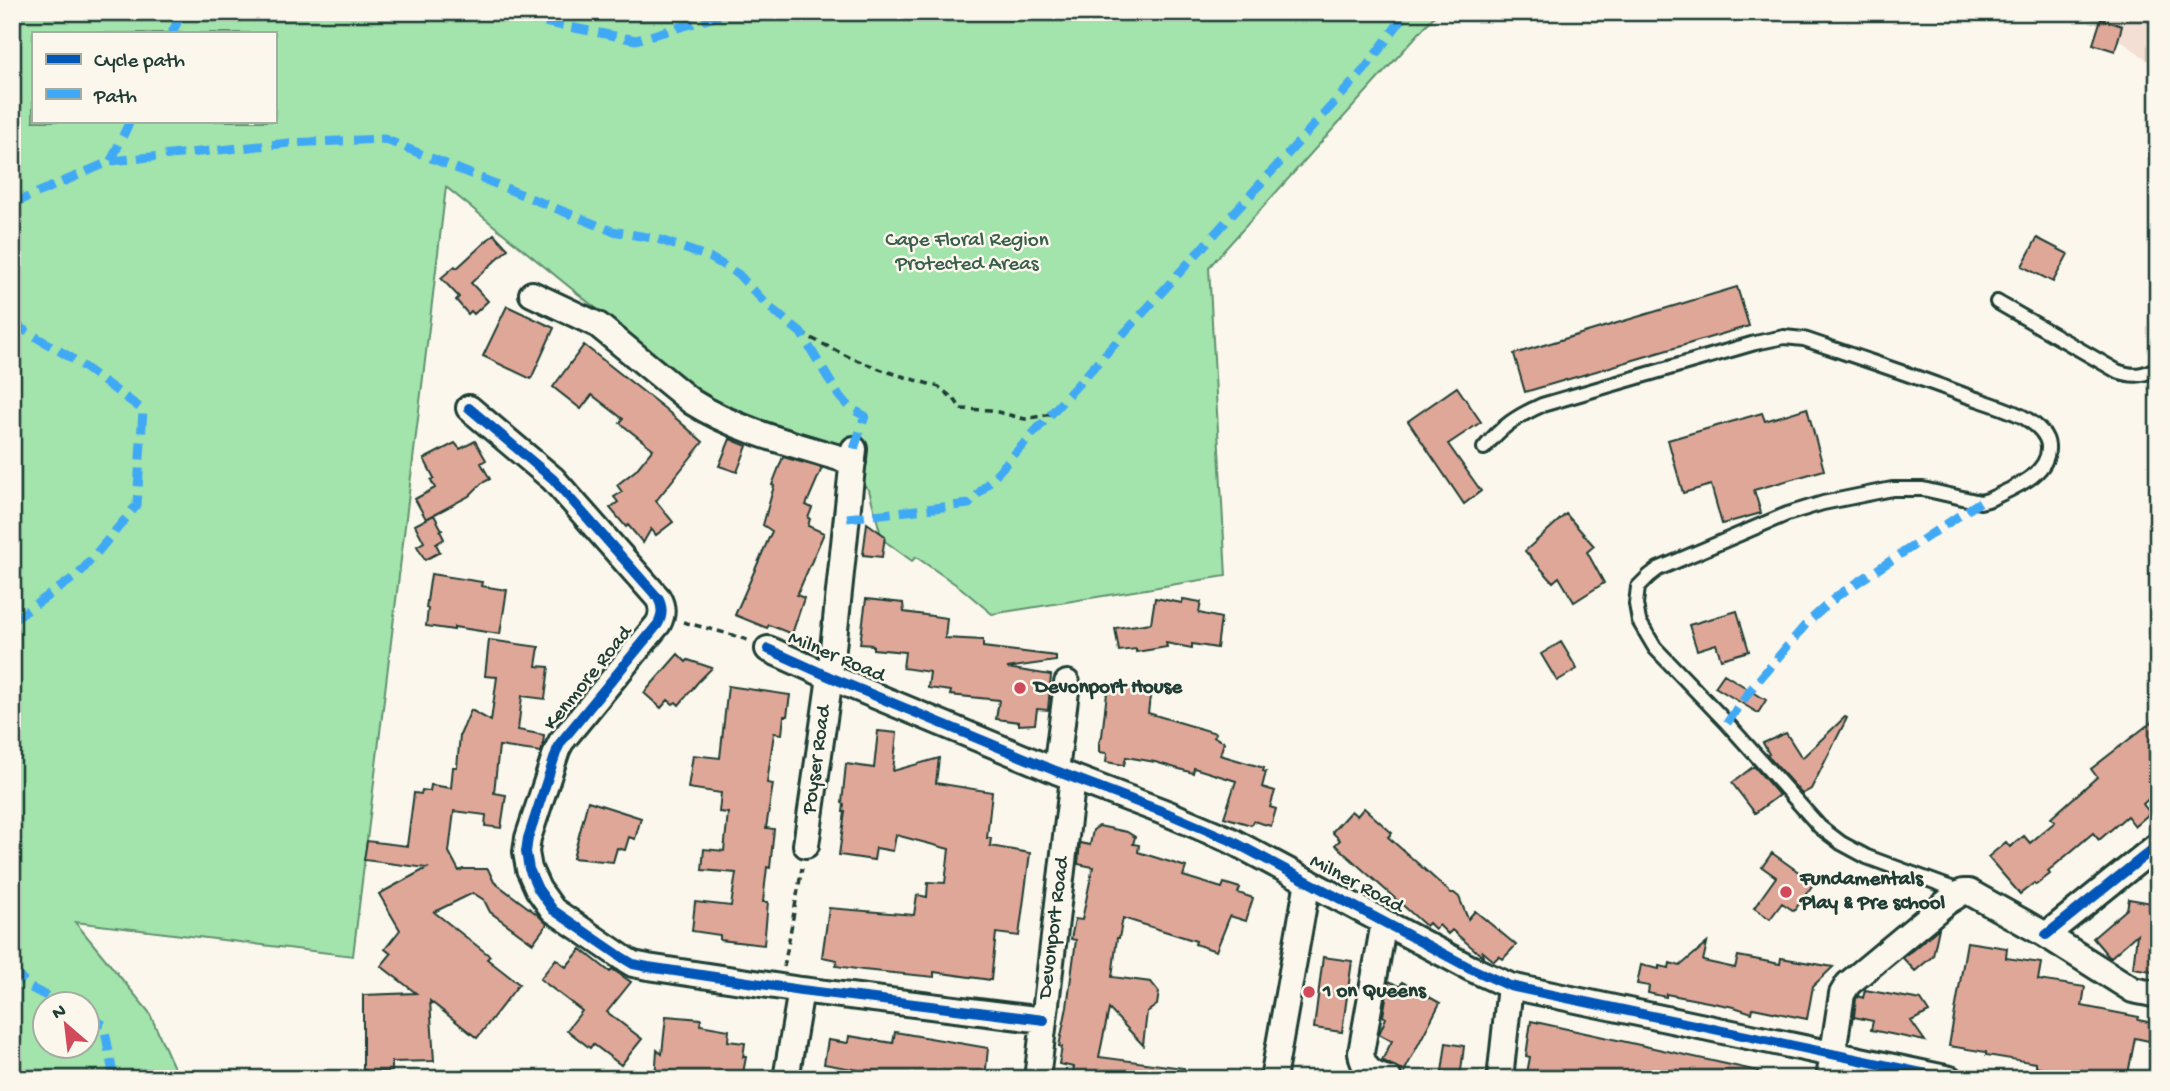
<svg xmlns="http://www.w3.org/2000/svg" width="2170" height="1091" font-family="'Gochi Hand',sans-serif">
<rect width="100%" height="100%" fill="#fbf7ec"/>
<filter id="ink" filterUnits="userSpaceOnUse"><feTurbulence type="fractalNoise" baseFrequency=".0143" numOctaves="2"/><feDisplacementMap in="SourceGraphic" scale="14" xChannelSelector="R" yChannelSelector="G"/><feConvolveMatrix kernelMatrix="1 2 1 2 8 2 1 2 1" color-interpolation-filters="sRGB"/></filter>
<g filter="url(#ink)">
<path fill="#f3dfd3" d="M2081,12H2149V61Z"/>
<path fill="#a3e3ac" stroke="#619070" stroke-width="2" fill-rule="evenodd" d="M12,12H1438L1209,267L1226,576L992,614L961,588L916,557L912,561L882,539L869,490L833,453L729,416L446,187L353,956L75,922L149,1012L179,1079H12ZM33,33H275V121H33ZM46,1004H88V1046H46Z"/>
<path fill="#dfa798" stroke="#1f3d34" stroke-width="2" d="M2101,19L2122,26L2115,51L2093,44Z
M494,234L508,249L471,283L488,301L474,314L471,311L468,314L456,300L459,297L441,278L455,266L457,268Z
M2037,238L2068,254L2053,282L2022,266Z
M1737,287L1749,326L1525,392L1514,354Z
M507,306L554,328L531,379L483,356Z
M584,345L664,408L703,442L656,501L673,522L656,535L651,529L643,543L628,525L626,527L610,508L618,502L614,497L622,492L617,485L636,470L653,449L620,423L623,419L592,395L581,409L553,387Z
M1457,387L1481,422L1448,444L1481,491L1464,504L1408,421Z
M1807,408L1824,470L1754,490L1761,513L1722,524L1711,485L1683,493L1668,440L1762,413L1765,421Z
M730,439L747,446L737,472L719,466Z
M475,441L486,460L481,463L490,479L482,483L469,496L426,519L415,499L435,488L431,480L434,478L424,459L455,443L460,449Z
M783,457L822,468L806,505L812,508L808,518L810,519L808,526L824,533L797,595L804,598L792,634L769,625L767,628L735,615L772,531L763,525L774,486L772,485Z
M1566,514L1594,546L1587,552L1604,583L1574,602L1559,577L1553,582L1525,551Z
M434,515L442,530L440,531L444,539L436,544L440,552L425,560L417,546L424,542L415,525Z
M867,523L885,536L882,557L863,555Z
M431,574L482,582L481,586L507,590L500,634L454,627V630L426,626L428,609L426,608Z
M1155,598L1182,603L1183,599L1201,602L1199,613L1221,618L1217,648L1192,644V648L1166,643L1167,647L1136,652V649L1119,651L1115,628L1151,623Z
M866,599L903,603L904,612L947,618L945,638L983,640V647L1056,656V661L1007,668L1051,675L1048,710L1037,709L1035,724L1019,725V722L996,719L999,700L950,695L951,691L928,688L930,672L903,668L905,652L873,649V645L860,644Z
M1737,611L1749,651L1721,659L1716,644L1697,650L1689,625Z
M489,640L539,647L536,666L549,667L545,699L522,696L518,730L544,735L543,744L541,752L499,746L494,793L506,795L501,828L485,826L486,815L454,811L449,852L459,871L463,869H488L494,882L538,915L547,924L533,943L490,912L484,900L473,893L434,912L490,956L487,959L519,984L477,1038L430,1001L434,1061L392,1062V1071L366,1072V1070H363V995L416,993L381,966L391,954L385,949L400,930L379,894L427,868L364,860L367,841L407,846L414,793L421,794L422,790L430,791L431,785L451,788L453,767H457L460,735L471,710L491,721L497,677L485,676Z
M1561,642L1577,669L1557,681L1541,654Z
M678,654L686,662L688,660L712,668L698,682L679,705L676,702L673,704L668,700L661,708L644,693Z
M1724,674L1766,700L1758,713L1715,687Z
M1108,684L1151,689L1148,713L1216,733L1214,737L1224,742L1220,755L1264,768L1263,771L1266,772L1262,787L1275,791L1270,807L1276,809L1271,826L1253,821L1251,825L1224,817L1236,781L1194,768L1193,773L1155,762L1126,757L1124,765L1106,762L1107,753L1099,752V742L1102,736Z
M728,686L790,695L787,716H784L782,734L774,733L767,783L773,784L766,828L774,829L770,868L767,867L763,902H768L764,945L720,940V935L692,931L695,902L731,906L736,873L702,870L704,849L724,851L728,813L719,812L721,793L688,788L693,755L720,758Z
M1845,717L1847,718L1811,789L1802,794L1767,755L1769,754L1763,743L1786,733L1802,758Z
M2158,717V790L2143,804L2150,813L2135,826L2127,816L2099,840L2093,833L2048,871L2050,874L2036,885L2034,883L2020,894L1988,857L2006,842L2010,847L2024,836L2030,843L2055,822L2051,818L2097,777L2091,769Z
M878,731L897,733L893,771L939,758L936,783L992,792L987,838H991L990,846L1030,853L1019,936L996,933L991,980L934,972V977L863,970L836,966L837,960L822,957L829,908L914,915L917,895L927,897L928,882L945,883L949,849L896,835L893,851L876,848L874,860L839,855L845,812H843L844,804L842,803L846,764L874,768Z
M1754,766L1779,795L1755,813L1732,783Z
M588,801L641,818L635,839L629,837L625,850L617,848L613,862L573,858Z
M1364,808L1392,833L1388,837L1451,893H1454L1459,897L1468,919L1475,911L1516,945L1503,959L1499,956L1494,961L1482,951L1483,957L1452,930L1448,934L1439,925L1435,929L1429,923L1426,926L1335,845L1340,840L1332,832L1351,811L1357,816Z
M1099,826L1127,832L1135,837L1133,844L1139,845L1138,852L1186,867L1183,876L1222,888L1224,883L1240,888L1238,893L1253,898L1246,921L1230,916L1216,951L1195,944L1196,941L1123,918L1119,938H1117L1112,977L1151,982L1159,992L1157,1005L1147,1012L1143,1045L1109,1009L1099,1057L1184,1068L1183,1079H1072L1074,1067L1059,1064L1062,1047L1059,1046L1067,1007L1076,940L1071,939L1075,919L1082,920L1093,867L1078,864L1080,843L1090,845L1093,830Z
M1772,853L1814,883L1794,911L1782,903L1770,919L1754,908L1776,877L1762,867Z
M2129,899L2158,904V972L2133,968L2137,934L2110,958L2093,938L2127,909Z
M1939,928L1933,956L1915,971L1903,958Z
M1967,942L2007,948L2006,958L2041,963L2038,980L2085,987L2082,1006L2139,1017L2138,1020L2158,1024V1043L2135,1038L2127,1079H2067L2054,1077L2055,1070L2036,1067V1063L1986,1055V1052L1949,1046Z
M1707,943L1703,961L1735,968L1738,956L1780,964L1781,958L1833,967L1813,986L1807,1019L1753,1008L1752,1013L1734,1007L1666,994V997L1648,993L1649,986L1637,984L1641,965L1659,969V966L1669,968L1670,963L1680,966Z
M581,949L610,972L612,969L631,982L607,1012L642,1039L621,1065L593,1044L590,1048L567,1030L582,1011L540,979L556,959L566,967Z
M1323,957L1352,961L1342,1032L1314,1028Z
M1389,981L1400,987L1402,982L1440,1003L1404,1072L1382,1060L1392,1041L1379,1034L1386,1018L1383,1016Z
M1865,990L1921,1000L1929,1012L1911,1021L1925,1041L1871,1030L1873,1021L1854,1017L1856,999L1858,996L1863,998Z
M666,1016L701,1019L700,1025L729,1030L728,1041L745,1043L743,1057H746L742,1079H655L657,1050L662,1054Z
M1531,1021L1758,1071V1079H1526L1530,1057L1526,1056Z
M895,1032L988,1048L985,1079H857L858,1070L824,1064L828,1040L848,1043L849,1036L893,1043Z
M1446,1043L1464,1046L1460,1079H1441Z"/>
<g fill="none" stroke-linecap="round" stroke-linejoin="round">
<g stroke="#1f3d34" stroke-width="18">
<path id="lane" d="M1997,302L2117,371C2133,377 2144,376 2158,367
M1484,448C1502,426 1517,416 1542,405L1755,343L1784,337L1804,339C1857,357 1912,375 1965,395C1984,402 2007,408 2025,418C2035,424 2047,434 2048,446C2050,476 2010,489 1988,500L1980,502L1923,489H1892L1823,503L1787,514L1658,569L1649,576L1638,587L1636,604L1639,621L1655,648L1727,723L1820,827L1841,843L1867,857L1962,892"/>
</g>
<g stroke="#1f3d34" stroke-width="30">
<path id="street" d="M532,294L598,325L692,402C739,432 800,446 853,462
M469,408L553,479L658,598C663,607 663,615 658,624L561,742L557,750L528,838L526,852L529,869L538,889L553,910L623,958L633,964L648,967L801,990L1044,1020
M768,649L830,677L1056,771L1169,814L1230,840L1470,968L1510,986L1950,1079
M1056,771L1067,683
M806,845L830,677L854,449
M1384,922L1361,1053C1363,1069 1374,1076 1389,1079
M2046,935L2158,845
M786,1079L801,990
M1037,1079L1073,778
M1273,1079L1308,881
M1500,1079L1510,986
M1829,1079L1842,994L1848,984L1947,902L1963,892H1969L2046,935L2133,990L2158,995"/>
</g>
<path stroke="#1f3d34" stroke-width="3.5" stroke-dasharray="7 5" stroke-linecap="butt" d="M801,333L851,358L885,371L939,387L955,400L961,409L990,410L1025,419L1052,414
M683,622L733,635L750,641
M784,967L802,868"/>
<use href="#lane" stroke="#fbf7ec" stroke-width="12"/>
<use href="#street" stroke="#fbf7ec" stroke-width="24"/>
<path stroke="#3fa9f5" stroke-width="9" stroke-dasharray="18 9" stroke-linecap="butt" d="M492,12L636,40L732,12
M172,33L182,12
M111,161L289,143L384,139L612,231L658,239L711,258L738,274L768,306L801,333L839,396L850,408L865,416L854,449
M12,204L111,161L130,121
M12,323L70,357L143,410L137,505L79,574L12,621
M847,518L969,504L1364,70L1407,12
M1727,723L1752,688L1807,623L1837,596L1980,502
M12,969L29,987L62,1004
M88,1016L104,1025L114,1079"/>
<g stroke="#fbf7ec" stroke-width="15">
<path id="cycleway" d="M469,408L553,479L658,598C663,607 663,615 658,624L561,742L557,750L528,838L526,852L529,869L538,889L553,910L623,958L633,964L648,967L801,990L1044,1020
M768,649L830,677L1056,771L1169,814L1230,840L1470,968L1510,986L1950,1079
M2046,935L2158,845"/>
</g>
<use href="#cycleway" stroke="#0057b8" stroke-width="10"/>
</g>
</g>
<g fill="#d1495b" stroke="#fbf7ec" stroke-width="2.5">
<circle cx="1020" cy="688" r="7"/>
<circle cx="1786" cy="892" r="7"/>
<circle cx="1309" cy="992" r="7"/>
</g>
<g text-anchor="middle" dominant-baseline="central" stroke-width="5" stroke-linejoin="round" paint-order="stroke">
<g font-size="21" fill="#395e4c" stroke="#fbf7ec">
<text x="967" y="241">Cape Floral Region<tspan x="967" dy="24">Protected Areas</tspan></text>
</g>
<g font-size="21" fill="#1f3d34" stroke="#fbf7ec">
<text transform="translate(836 658) rotate(23)">Milner Road</text>
<text transform="translate(589 679) rotate(-51)">Kenmore Road</text>
<text transform="translate(818 760) rotate(-82)">Poyser Road</text>
<text transform="translate(1356 885) rotate(28)">Milner Road</text>
<text transform="translate(1055 928) rotate(-83)">Devonport Road</text>
</g>
<g font-size="21" font-weight="bold" fill="#1f3d34" stroke="#fbf7ec" text-anchor="start">
<text x="1034" y="688">Devonport House</text>
<text x="1800" y="880">Fundamentals<tspan x="1800" dy="24">Play &amp; Pre school</tspan></text>
<text x="1323" y="992">1 on Queens</text>
</g>
</g>
<rect width="2170" height="1091" fill="none" stroke="#fbf7ec" stroke-width="42"/>
<rect x="21" y="21" width="2128" height="1049" fill="none" stroke="#1f3d34" stroke-width="2.5" filter="url(#ink)"/>
<rect x="32" y="32" width="245" height="91" fill="#fbf7ec" stroke="#a3ada2" stroke-width="2"/>
<rect x="46" y="54" width="35" height="10" fill="#0057b8" stroke="#a3ada2" stroke-width="2"/>
<text x="94" y="66" font-size="21" fill="#1f3d34">Cycle path</text>
<rect x="46" y="89" width="35" height="10" fill="#3fa9f5" stroke="#a3ada2" stroke-width="2"/>
<text x="94" y="102" font-size="21" fill="#1f3d34">Path</text>
<g transform="translate(66 1025) rotate(332)"><circle r="33" fill="#fbf7ec" stroke="#a3ada2" stroke-width="2"/>
<path d="M0-5L12 26L0 18L-12 26Z" fill="#d1495b"/>
<text y="-10" font-size="19" font-weight="bold" text-anchor="middle" fill="#1f3d34">N</text>
</g>
</svg>
